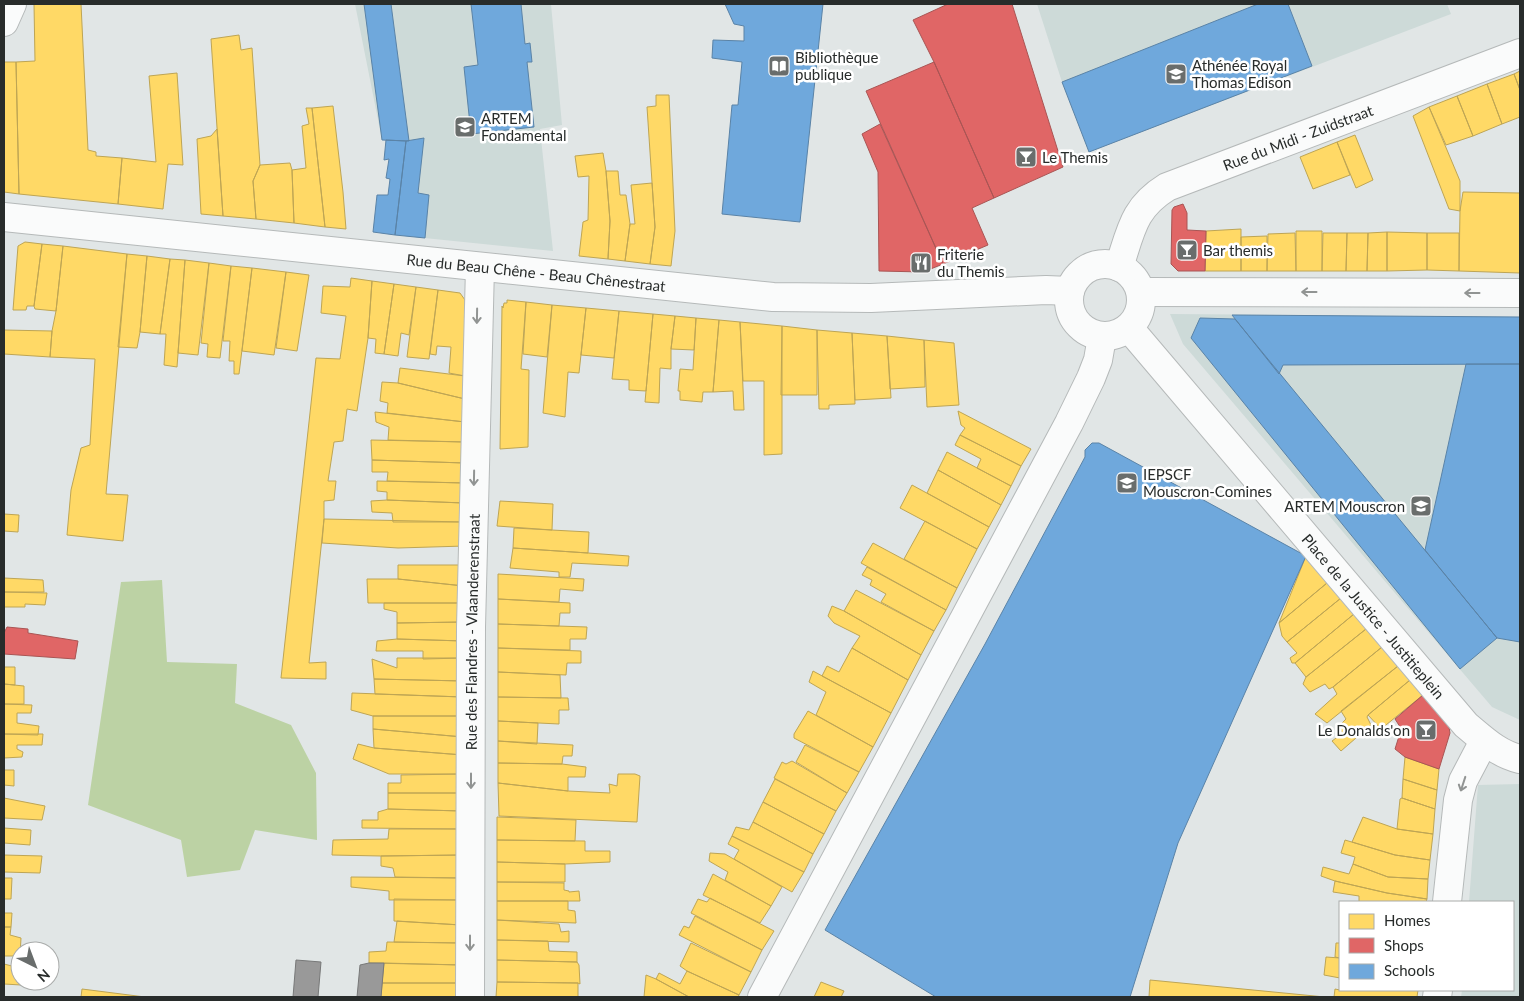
<svg xmlns="http://www.w3.org/2000/svg" width="1524" height="1001" font-family="Lato,sans-serif">
<rect width="100%" height="100%" fill="#e1e6e6"/>
<path fill="#cddad8" d="M355,4H551L562,125L540,129L553,251L395,235L405,141L382,140Z
M1037,4H1447L1451,14L1089,152L1062,82Z
M1170,314L1520,317V720L1492,707L1183,344Z
M1520,784V997H1461L1462,990H1513V902H1469L1478,785Z"/>
<path fill="#bcd2a4" d="M162,580L167,662L237,664L235,703L291,725L316,773L317,840L255,830L240,870L187,877L181,840L88,805L121,582Z"/>
<path fill="#ffd966" stroke="#bea554" d="M34,4H81L88,150L96,152V156L122,158L118,204L19,194L16,62L35,61Z
M239,35L241,50L252,48L260,165L253,181L256,219L223,216L211,39Z
M4,62H16L19,194L4,192Z
M1520,71V90L1514,74Z
M177,73L183,165L168,164L163,209L118,204L122,158L156,162L149,76Z
M1514,74L1520,90V117L1502,124L1487,84Z
M1487,84L1502,124L1473,136L1457,96Z
M656,95H669L675,231L671,266L650,264L655,227L647,107L656,106Z
M1457,96L1473,136L1446,145L1429,107Z
M333,106L343,192L346,229L325,227L312,108Z
M1429,107L1460,181V211L1449,209L1413,116Z
M306,108H312L325,227L294,223L292,170L306,168L302,126L309,124Z
M217,129L223,216L201,214L197,139L211,136Z
M1355,135L1373,180L1356,188L1337,142Z
M1337,142L1350,175L1313,189L1300,157Z
M603,153L606,171L610,221L608,259L579,256L583,222L588,220L589,176L578,177L575,156Z
M290,163L292,170L294,223L256,219L253,181L260,165Z
M606,171H618L620,195H626L630,224L625,261L608,259L610,221Z
M652,183L655,227L650,264L625,261L630,224H635L631,185Z
M1463,192L1520,193V273L1459,271L1460,211Z
M1241,229V271H1205L1206,231Z
M1296,231H1322V271H1296Z
M1387,232V271H1367L1368,233Z
M1387,232L1427,233V270L1387,271Z
M1295,233L1296,271H1267L1268,234Z
M1323,233H1347L1346,271H1322Z
M1347,233H1368L1367,271H1346Z
M1427,233H1459V271L1427,270Z
M1267,236V271H1241V237Z
M25,242L42,244L34,306H27L26,310H13L18,246Z
M42,244L63,246L56,311L35,309L34,306Z
M63,246L127,254L106,494L128,495L123,541L67,535L71,490L81,448L90,445L95,359L50,357L52,331L56,311Z
M127,254L147,256L140,332L137,348L118,347Z
M147,256L170,259L160,334L140,332Z
M170,259L185,260L177,367L164,365L166,334H160Z
M185,260L209,263L198,355L178,353Z
M209,263L231,266L220,358L207,357L208,344L201,343Z
M231,266L252,268L239,374H234V361H229L230,341H223Z
M252,268L286,272L274,355L242,351Z
M286,272L309,275L297,351L276,348Z
M351,278L372,281L368,338L357,411L347,409L343,441L334,442L328,481H336L334,500L324,501V519L309,663L326,662V679L281,678L316,358L340,359L346,316L321,313L323,286L350,287Z
M372,281L394,284L384,354L375,353L376,339L368,338Z
M394,284L416,287L409,335L401,333L398,356L384,354Z
M416,287L438,290L429,359L407,357Z
M438,290L460,293L465,300V376L449,373L451,347L437,346L436,355L430,354Z
M507,300L526,302L521,369L529,370L528,447L500,449L502,306L503,308L504,303H507Z
M526,302L552,305L547,357L523,354Z
M552,305L586,308L579,373L568,372L565,417L543,413Z
M586,308L619,311L614,358L581,355Z
M619,311L653,314L646,391L629,390V380L612,379Z
M653,314L675,316L671,349V369L660,368L659,403L645,402Z
M675,316L696,318L694,350L671,349Z
M696,318L719,320L713,392H703L702,402L680,400V391H678L680,369L693,370Z
M719,320L740,322L744,410H734L733,391L713,392Z
M740,322L782,326V454L764,455V381H743Z
M782,326L817,330V395H781Z
M4,330L52,331L50,357L4,354Z
M817,330L852,333L855,404L829,405V409H819Z
M852,333L887,336L891,398L855,400Z
M887,336L924,340L925,387L890,389Z
M924,340L954,343L959,405L927,407Z
M400,368L465,376V399L398,383Z
M382,382L398,383L465,399V422L387,413L388,403L380,401Z
M958,411L1031,449L1021,466L960,435L965,428L961,425Z
M375,412L465,422V442L388,440L389,427L376,422Z
M960,435L1021,466L1011,486L977,468L981,459L955,445Z
M371,440L465,442V463L372,460Z
M947,452L1011,486L1001,505L938,470Z
M372,460L465,463V483L387,481L388,472H372Z
M938,470L1001,505L989,527L927,493Z
M377,481L465,483L464,503L387,500V492L377,491Z
M912,485L989,527L977,549L900,508Z
M387,500L464,503L465,522H393L392,513L372,512L371,501Z
M500,501L553,504L552,530L497,526Z
M4,514L19,515L18,532L4,531Z
M324,519L465,522V546L398,548L322,543Z
M925,521L977,549L957,588L904,559Z
M514,528L589,532L588,553L513,548Z
M873,543L957,588L946,610L861,563Z
M513,548L588,553L629,556L628,566L572,563L570,577H559V572L510,568Z
M1306,556L1327,583L1279,623Z
M398,565H464V586L398,579Z
M867,567L946,610L934,631L881,602L886,594L870,585L872,580L862,575Z
M498,574L584,579L583,591L560,589L559,602L498,599Z
M4,578L43,580L44,592H4Z
M367,579H398L464,586V603H368Z
M1327,583L1341,598L1287,642L1282,636L1279,623Z
M856,590L934,631L921,655L844,611Z
M4,592L47,593L45,605L25,604V607H4Z
M1341,598L1354,614L1295,663H1292L1290,658L1297,653L1287,642Z
M498,599L570,603V613H560L559,626L498,624Z
M384,603H464V622L397,623V612L384,609Z
M832,606L844,611L921,655L908,680L852,648L860,636L834,623L828,616Z
M1354,614L1366,629L1306,677L1295,663Z
M464,622V641L397,639V623Z
M498,624L587,627L586,639H570V650L498,648Z
M1366,629L1382,647L1333,687L1329,689L1325,684L1310,692L1303,684L1306,677Z
M397,639L464,641V658L423,659V651H376L377,641Z
M1382,647L1398,666L1327,723L1315,714L1337,694L1333,687Z
M498,648L581,651V663H567L566,675L498,672Z
M852,648L908,680L891,713L822,676L827,666L839,672Z
M397,658H464V681L374,679L372,659L397,668Z
M1398,666L1410,680L1368,715L1367,717L1371,725L1341,751L1332,741L1343,733L1338,727L1346,719L1341,711Z
M4,667H15V685L4,684Z
M813,671L891,713L873,747L816,715L826,692L809,682Z
M498,672L560,675L561,698L498,697Z
M374,679L464,681L463,697L375,694Z
M1410,680L1423,695L1381,729L1368,715Z
M4,684L24,686V704H4Z
M352,693L463,697V716H373L351,710Z
M498,697L568,698L569,710H559V724L498,721Z
M4,704L32,705L31,713H17V723L39,726L38,735L4,734Z
M808,711L873,747L859,772L794,738V734Z
M373,716H463V737L373,729Z
M498,721L538,723L537,744L498,741Z
M373,729L463,737V755L374,748Z
M4,734H43L42,745H17V749L23,752L22,757L4,758Z
M498,741L573,745L572,756H563L562,764L498,763Z
M358,744L374,748L463,755V774H389L353,759Z
M805,745L859,772L847,793L796,762Z
M1405,757L1439,769L1437,790L1403,779Z
M792,761L847,793L836,811L774,778L782,762L786,764Z
M498,763L562,764L586,767L585,777H568V791L498,783Z
M4,770H14V786L4,785Z
M463,774V793H388V783H401V775Z
M618,774H635L640,776L637,822L499,816L498,783L568,791L610,793L609,784L617,786Z
M775,779L836,811L824,834L763,802Z
M1403,779L1437,790L1435,809L1402,798Z
M388,793H463L462,811L388,809Z
M4,798L45,806L42,820L4,818Z
M1402,798L1435,809L1433,834L1397,829L1400,799Z
M763,802L824,834L813,854L753,822Z
M388,809L462,811V829L362,828V820H378V812Z
M497,817L576,820L575,841L497,840Z
M1363,817L1397,829L1433,834L1430,860L1395,855L1352,842Z
M753,822L813,854L804,872L732,836L736,827L749,830Z
M4,828L31,830L30,845L4,843Z
M389,829H462V855L381,856L332,855L333,840L388,839Z
M732,836L804,872L792,892L734,859L739,850L728,844Z
M497,840L585,841V851H610V862L565,864L497,862Z
M1345,840L1395,855L1430,860L1428,879L1388,877L1353,864L1355,857L1341,853Z
M710,853L725,854L782,887L771,906L725,880L728,872L709,861Z
M4,855L42,856L40,873L4,872Z
M462,855V878L395,877L393,868L381,866V856Z
M497,862L565,864V882H497Z
M1353,864L1388,877L1428,879L1427,899L1387,893L1335,881L1321,876L1323,867L1349,874Z
M713,874L771,906L760,923L703,895Z
M351,877L462,878V900H389V891L351,887Z
M4,878H12L11,899H4Z
M1335,881L1387,893L1427,899L1426,902H1359V896L1333,892Z
M497,882L564,883V890L569,891V892L579,891L580,901H497Z
M710,898L774,931L762,950L691,913L698,899L707,902Z
M394,899L462,900L461,925L394,921Z
M497,901H568V910L575,911L576,923L497,920Z
M4,913H12L11,927H4Z
M695,916L762,950L751,972L679,935L684,926L689,928Z
M497,920L559,924L561,932L569,931V942L497,940Z
M397,921L461,925V943L394,942Z
M4,927H11L10,935L21,938L20,956H4Z
M497,940L548,941L549,951L577,952V962L497,960Z
M387,942L461,943L462,965L369,963V952L386,951Z
M691,943L751,972L739,995L687,971L680,966Z
M1336,943H1340V958L1335,957Z
M1326,957L1340,958V978L1324,975Z
M497,960L577,962L579,965L580,984L578,983L497,982Z
M384,963L462,965L461,983H382Z
M4,964L20,968L21,985L4,984Z
M687,971L739,995L738,997H689L656,979L659,973L680,984Z
M646,975L656,979L689,997H644Z
M1150,980L1325,997H1149Z
M497,982L578,983V997H496Z
M821,982L844,991L841,997H814Z
M382,983H461V997H381Z
M82,989L145,997H81Z
M1335,989L1340,990H1418L1417,997H1334Z"/>
<path fill="#e06666" stroke="#a95554" d="M948,4H1012L1063,167L994,198L934,62L913,20Z
M934,62L994,198L972,208L988,245L943,264L866,91Z
M880,124L943,264L923,272L879,271L878,172L862,134Z
M1183,204L1187,213V230L1206,231L1205,271H1178L1171,264L1172,210L1174,207Z
M7,627L28,629V633L78,641L75,659L4,654V633Z
M1423,695L1449,727L1450,733L1439,769L1405,757L1395,749L1400,733H1404L1395,719Z"/>
<path fill="#6fa8dc" stroke="#5a83a7" d="M364,4H391L409,141L382,140Z
M471,4H521L525,44L530,43L532,62H527L534,127L471,134L464,67L478,65Z
M725,4H823L800,222L722,214L732,105H738L742,62L712,58L713,40L744,41V26L734,24Z
M1258,4H1288L1312,66L1089,152L1062,82Z
M424,138L418,193L429,195L425,238L395,235L406,141Z
M386,140L406,141L395,235L373,232L377,195H388L390,179L386,178L389,159L384,160Z
M1232,315L1520,317V364L1283,365L1279,374Z
M1200,318L1235,319L1497,638L1460,669L1191,338Z
M1466,364H1520V642L1497,638L1425,550Z
M1092,443H1099L1306,556L1178,843L1130,997H936L825,930L985,644L1085,457V450Z"/>
<path fill="#999" stroke="#777878" d="M296,960L321,962L318,997H293Z
M369,963H384L381,997H357L360,965Z"/>
<g fill="none" stroke-linecap="round" stroke-linejoin="round">
<g stroke="#b5b9b9" stroke-width="30">
<g id="minor">
<path d="M4,22L12,4"/>
<path id="s1" d="M4,217L773,297L871,298L1046,290L1070,291"/>
<circle cx="1105" cy="300" r="36"/>
<path id="s2" d="M1119,267C1131,231 1133,208 1167,187L1520,53"/>
<path d="M1141,292L1520,293"/>
<path id="s3" d="M1129,328L1466,725C1483,739 1498,754 1520,759"/>
<path d="M1447,902L1458,800L1463,781L1484,741"/>
<path id="s4" d="M470,997L471,627L480,267"/>
<path d="M762,997L1069,423L1091,378L1098,360L1102,337"/>
<path d="M1437,997L1438,990"/>
</g>
</g>
<use href="#minor" stroke="#fafbfb" stroke-width="28"/>
</g>
<defs><path id="oneway-shaft" d="M-6 0H5M1.5-3L5.5 0L1.5 3" fill="none" stroke-width="1.6" stroke-linecap="round" stroke-linejoin="round" transform="scale(1.25)"/></defs>
<g stroke="#919493">
<use href="#oneway-shaft" transform="translate(1309 292) rotate(-180)"/>
<use href="#oneway-shaft" transform="translate(1472 293) rotate(-180)"/>
<use href="#oneway-shaft" transform="translate(477 316) rotate(91)"/>
<use href="#oneway-shaft" transform="translate(474 478) rotate(91)"/>
<use href="#oneway-shaft" transform="translate(471 781) rotate(90)"/>
<use href="#oneway-shaft" transform="translate(1463 784) rotate(108)"/>
<use href="#oneway-shaft" transform="translate(470 943) rotate(90)"/>
</g>
<defs>
<g id="library-square" transform="scale(1.125)"><rect x="-9" y="-9" width="18" height="18" rx="4" fill="#696d6c" stroke="#fff"/><path d="M-6-4Q-3-5.5-.7-3.5V5Q-3 3-6 4ZM6-4Q3-5.5 .7-3.5V5Q3 3 6 4Z" fill="#fff"/></g>
<g id="school-square" transform="scale(1.125)"><rect x="-9" y="-9" width="18" height="18" rx="4" fill="#696d6c" stroke="#fff"/><path d="M0-5L7-2L0 1L-7-2ZM-4 1L0 2.5L4 1V4Q0 6-4 4Z" fill="#fff"/></g>
<g id="bar-square" transform="scale(1.125)"><rect x="-9" y="-9" width="18" height="18" rx="4" fill="#696d6c" stroke="#fff"/><path d="M-6-5H6L.8 .8V4.5H3.5V6h-7V4.5H-.8V.8Z" fill="#fff"/></g>
<g id="restaurant-square" transform="scale(1.125)"><rect x="-9" y="-9" width="18" height="18" rx="4" fill="#696d6c" stroke="#fff"/><path d="M-5-6h1v4h1v-4h1v4h1v-4h1v5L-1.5 .5V6h-2V.5L-5-1ZM5-6V6H3V1.5H1.5Q1.5-4 5-6Z" fill="#fff"/></g>
</defs>
<g fill-rule="evenodd">
<use href="#library-square" x="779" y="66"/>
<use href="#school-square" x="1176" y="74"/>
<use href="#school-square" x="465" y="127"/>
<use href="#bar-square" x="1026" y="157"/>
<use href="#bar-square" x="1187" y="250"/>
<use href="#restaurant-square" x="921" y="263"/>
<use href="#school-square" x="1127" y="483"/>
<use href="#school-square" x="1421" y="506"/>
<use href="#bar-square" x="1426" y="730"/>
</g>
<g text-anchor="middle" dominant-baseline="central" stroke-width="5" stroke-linejoin="round" paint-order="stroke">
<g font-size="15" fill="#282c2b" stroke="#fff" text-anchor="start">
<text x="795" y="57">Bibliothèque<tspan x="795" dy="17">publique</tspan></text>
<text x="1192" y="65">Athénée Royal<tspan x="1192" dy="17">Thomas Edison</tspan></text>
<text x="481" y="118">ARTEM<tspan x="481" dy="17">Fondamental</tspan></text>
<text x="1042" y="157">Le Themis</text>
<text x="1203" y="250">Bar themis</text>
<text x="937" y="254">Friterie<tspan x="937" dy="17">du Themis</tspan></text>
<text x="1143" y="474">IEPSCF<tspan x="1143" dy="17">Mouscron-Comines</tspan></text>
<text x="1405" y="506" text-anchor="end">ARTEM Mouscron</text>
<text x="1410" y="730" text-anchor="end">Le Donalds'on</text>
</g>
<g font-size="15" fill="#282c2b" stroke="#fff">
<text stroke="none"><textPath href="#s2" startOffset="236">Rue du Midi - Zuidstraat</textPath></text>
<text stroke="none"><textPath href="#s1" startOffset="535">Rue du Beau Chêne - Beau Chênestraat</textPath></text>
<text stroke="none"><textPath href="#s3" startOffset="378">Place de la Justice - Justitieplein</textPath></text>
<text stroke="none"><textPath href="#s4" startOffset="365">Rue des Flandres - Vlaanderenstraat</textPath></text>
</g>
</g>
<rect width="1524" height="1001" fill="none" stroke="#282c2b" stroke-width="10"/>
<rect x="1339" y="901" width="175" height="90" fill="#ffffff" stroke="#a9abaa"/>
<rect x="1349" y="914" width="25" height="15" fill="#ffd966" stroke="#a9abaa"/>
<text x="1384" y="926" font-size="15" fill="#282c2b">Homes</text>
<rect x="1349" y="938" width="25" height="15" fill="#e06666" stroke="#a9abaa"/>
<text x="1384" y="951" font-size="15" fill="#282c2b">Shops</text>
<rect x="1349" y="964" width="25" height="15" fill="#6fa8dc" stroke="#a9abaa"/>
<text x="1384" y="976" font-size="15" fill="#282c2b">Schools</text>
<g transform="translate(35 966) rotate(138)"><circle r="24" fill="#ffffff" stroke="#a9abaa"/>
<path d="M0-4L9 19L0 12L-9 19Z" fill="#696d6c"/>
<text y="-8" font-size="14" font-weight="bold" text-anchor="middle" fill="#282c2b">N</text>
</g>
</svg>
